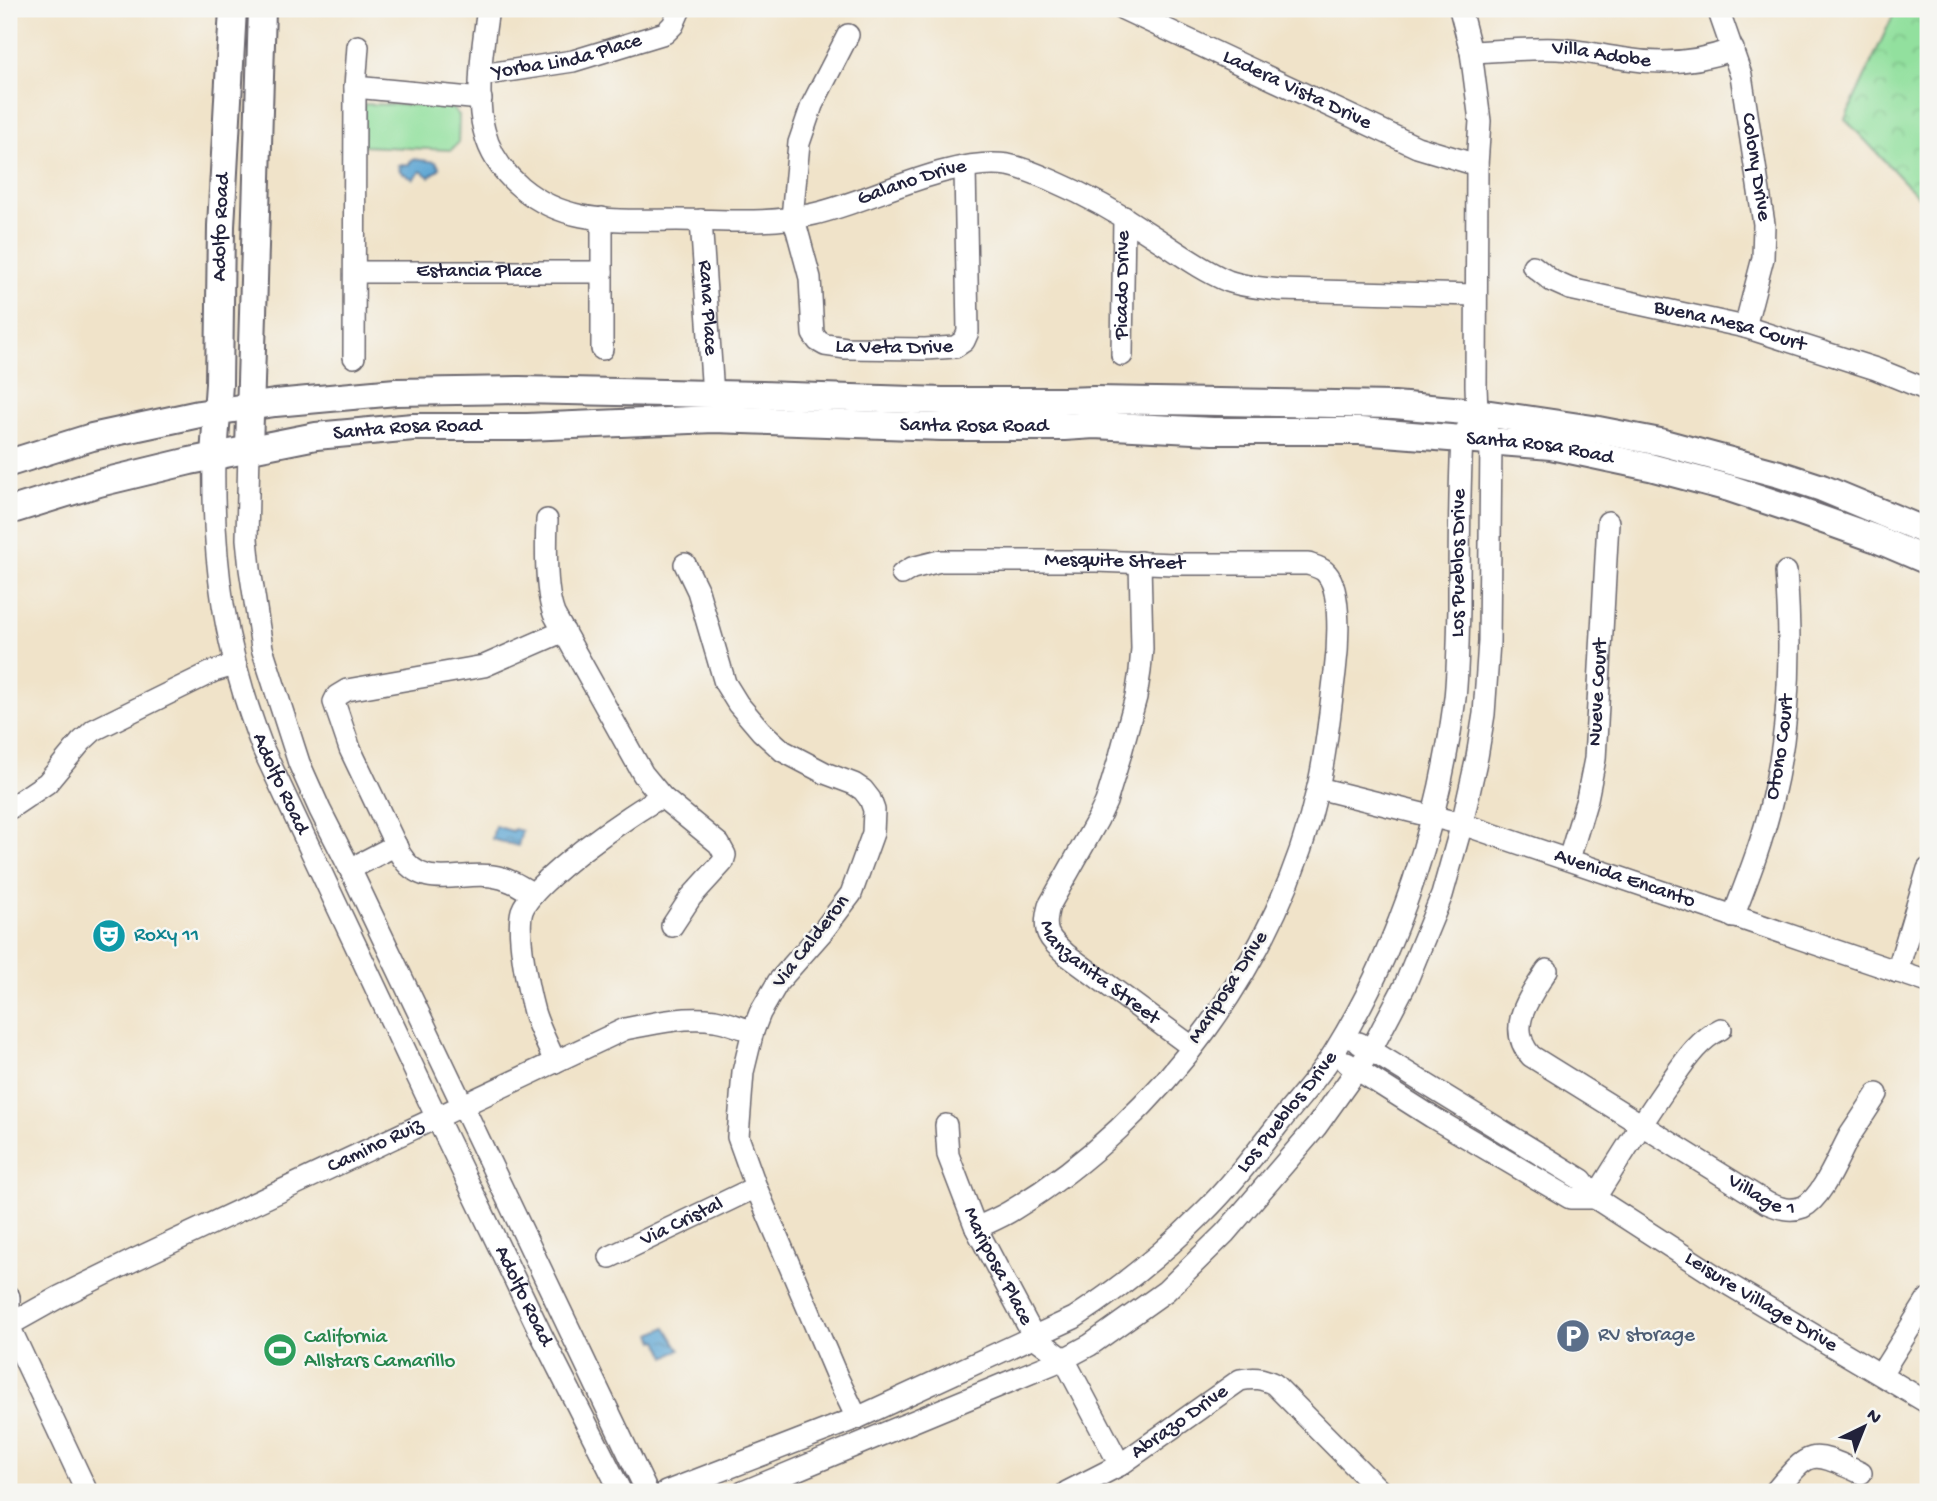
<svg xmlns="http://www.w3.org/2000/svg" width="1937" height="1501" font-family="'Gochi Hand',sans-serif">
<defs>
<pattern id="park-crowns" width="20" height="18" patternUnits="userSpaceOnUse" patternTransform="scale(1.75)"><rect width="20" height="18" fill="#92e09e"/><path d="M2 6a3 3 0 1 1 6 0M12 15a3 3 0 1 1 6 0" fill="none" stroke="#7ec089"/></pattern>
<pattern id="water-ripples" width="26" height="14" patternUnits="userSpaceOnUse" patternTransform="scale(1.75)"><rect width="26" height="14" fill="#5ca5d3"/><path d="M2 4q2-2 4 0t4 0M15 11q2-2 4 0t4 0" fill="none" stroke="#4c86ac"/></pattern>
</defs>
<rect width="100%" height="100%" fill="#f6f6f2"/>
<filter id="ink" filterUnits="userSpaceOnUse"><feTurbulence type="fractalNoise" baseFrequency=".0143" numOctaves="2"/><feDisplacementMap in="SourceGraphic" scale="14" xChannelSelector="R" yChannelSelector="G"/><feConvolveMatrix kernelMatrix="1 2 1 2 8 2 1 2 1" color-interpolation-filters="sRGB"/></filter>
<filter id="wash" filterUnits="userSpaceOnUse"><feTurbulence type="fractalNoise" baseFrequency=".00686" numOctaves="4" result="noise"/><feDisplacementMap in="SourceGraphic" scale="28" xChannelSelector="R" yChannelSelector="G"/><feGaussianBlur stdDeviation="1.57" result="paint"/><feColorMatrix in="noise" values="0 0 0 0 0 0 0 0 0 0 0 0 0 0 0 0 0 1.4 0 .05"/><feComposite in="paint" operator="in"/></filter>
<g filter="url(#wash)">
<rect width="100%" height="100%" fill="#f0e3c9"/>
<path fill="url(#park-crowns)" stroke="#5a816c" stroke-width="2" d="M1896,9H1928V207L1845,119Z"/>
<path fill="#92e09e" stroke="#5a816c" stroke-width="2" d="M364,104L449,106L459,115L458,143L451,150L363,146Z"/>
<path fill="url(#water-ripples)" stroke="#3f6487" stroke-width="2" d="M413,159L436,162L440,168L429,177L421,171L413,179L400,171L398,165H408Z
M495,826L512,831L514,829L522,831L518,846L492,839Z
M666,1327L680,1350L666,1357L658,1340L655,1341L652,1334Z"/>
</g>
<g filter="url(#ink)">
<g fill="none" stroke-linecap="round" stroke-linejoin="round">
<g stroke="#6a666d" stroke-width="24">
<g id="minor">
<path id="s1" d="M488,9C483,42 475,97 484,130C495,176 537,207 582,216C613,222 646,220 677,220C723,220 769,225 814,214C872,201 949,157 1008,165C1024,168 1039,175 1053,181C1088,196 1120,214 1151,235C1175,250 1201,270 1228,281C1244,287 1263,288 1280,290L1475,295"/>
<path id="s2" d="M1123,9L1417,147L1477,165"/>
<path id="s3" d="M1718,9L1741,75L1764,224L1763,258L1745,327"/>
<path id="s4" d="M848,35L812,105L799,143L792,218L797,230L810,278L813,334L818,341L825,345L846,348L925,349L955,347L964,341L968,332L965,168"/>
<path id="s5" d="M1471,52C1499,51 1529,48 1557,49C1580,50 1603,56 1626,59C1662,65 1699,62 1733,49"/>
<path id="s6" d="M481,75L573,61L665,33L673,25L680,9"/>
<path d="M355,87L481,99"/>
<path d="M602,218V349"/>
<path id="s7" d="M701,220L713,395"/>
<path id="s8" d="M1533,266L1552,281L1570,289L1745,327L1876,369L1928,390"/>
<path id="s9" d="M355,272H602"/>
<path id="s10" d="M1122,355L1124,217"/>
<path d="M354,357L355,87L358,46"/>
<path d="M249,449L247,539L250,569L262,648L299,763L320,810L350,869L647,1492"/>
<path id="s11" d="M214,456C212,563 224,649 263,749L437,1118L541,1334L621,1492"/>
<path d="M547,520C546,545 545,591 554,614L643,774L662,797L719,844L725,855L723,862L691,897L672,926"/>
<path id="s12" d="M1140,562L1142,649L1140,671L1136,697L1120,756L1106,802L1098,819L1049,906C1042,932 1048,938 1067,955L1192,1047"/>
<path d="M685,564L698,591L725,683L738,704L761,731L783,751L825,773L854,784L863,790L870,799L874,810L873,833L851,894L823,931L778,982L760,1013L753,1031L743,1072L738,1137L756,1187L838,1379L857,1418"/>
<path id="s13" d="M902,574L912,568L940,561H1096L1174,564H1308C1314,566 1323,568 1327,574C1342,591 1338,649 1335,672C1330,710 1327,749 1318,787C1281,956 1162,1119 1014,1209C1002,1217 989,1222 976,1228"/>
<path id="s14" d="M1318,788L1462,824L1928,982"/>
<path d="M10,808L47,783L81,742L94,730L214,671L235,665"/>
<path id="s15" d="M1569,859L1587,799L1595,759L1608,522"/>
<path d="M350,869L396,845"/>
<path d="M533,894C520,886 508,878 492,876C458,871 423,892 400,854L350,749L334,702L337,696L347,690L484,666L564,631"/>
<path id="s16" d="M1733,917C1748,878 1763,840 1772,800C1790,726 1792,648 1786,572"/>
<path id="s17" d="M1547,970C1530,997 1505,1027 1531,1056L1767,1203C1779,1208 1790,1212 1803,1207C1823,1198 1839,1154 1850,1135C1859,1122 1868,1108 1877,1094"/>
<path d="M1897,972L1928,869"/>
<path id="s18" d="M1359,1043L1582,1180L1595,1198L1728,1284L1928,1403"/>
<path d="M555,1062C548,1045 539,1029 534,1012C528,990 516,932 522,911C532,882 633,811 662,797"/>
<path d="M1347,1063L1432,1117L1570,1198H1595"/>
<path id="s19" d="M946,1125L948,1155L976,1228L1034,1337L1064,1359L1120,1465"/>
<path d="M1595,1198C1618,1161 1641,1124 1666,1088C1682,1066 1696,1041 1721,1029"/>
<path id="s20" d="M610,1257L756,1187"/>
<path d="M9,1297V1318"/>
<path id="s21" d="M9,1325L59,1297L134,1260L625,1029C655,1023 684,1016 715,1020C728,1022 740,1028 753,1031"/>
<path d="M9,1326L87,1492"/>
<path d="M1881,1374L1928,1299"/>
<path id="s22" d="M666,1492L857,1418L1074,1318C1120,1288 1162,1254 1201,1215C1230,1187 1255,1154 1280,1122C1298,1099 1319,1077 1335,1051C1399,948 1440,819 1455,698C1458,669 1458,638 1459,609C1459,552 1459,496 1462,439L1468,427"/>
<path d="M743,1492L1064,1359L1090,1345L1166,1291L1225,1233L1316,1127L1371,1050L1405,985L1442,895L1462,824L1477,757L1484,714L1489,642L1491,440L1477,412L1476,386L1477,165L1480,121L1471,52L1460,9"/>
<path id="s23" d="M1067,1492L1120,1465L1240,1380C1254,1377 1262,1378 1274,1384L1381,1492"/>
<path d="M1775,1492C1811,1449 1810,1450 1861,1473"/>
</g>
</g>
<g stroke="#6a666d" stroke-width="30">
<g id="major">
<path d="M249,449L262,9"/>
<path id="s24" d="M214,456L219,384L221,226L233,9"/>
<path d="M9,463L92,437L199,414L275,403L396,392L519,390L762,395L942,401H1064L1094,400L1394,405L1477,412L1593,429L1660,442L1779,474L1822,488L1928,532"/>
<path id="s25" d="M9,511L99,483L190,461L316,436L413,427H527L714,419L942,427H1064L1094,425L1213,431H1360L1551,446L1650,467L1729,488L1798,511L1874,538L1928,561"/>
</g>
</g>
<use href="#minor" stroke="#fff" stroke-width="21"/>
<use href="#major" stroke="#fff" stroke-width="26"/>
</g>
</g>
<defs>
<g id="theatre-disc" transform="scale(1.75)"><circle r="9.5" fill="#0f9aa8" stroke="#f6f6f2"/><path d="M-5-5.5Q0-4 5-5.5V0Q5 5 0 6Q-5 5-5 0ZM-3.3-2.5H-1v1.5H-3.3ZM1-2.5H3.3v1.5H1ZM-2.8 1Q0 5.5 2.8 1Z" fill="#fff"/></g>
<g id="parking-disc" transform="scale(1.75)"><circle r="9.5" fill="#5c6f8a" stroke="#f6f6f2"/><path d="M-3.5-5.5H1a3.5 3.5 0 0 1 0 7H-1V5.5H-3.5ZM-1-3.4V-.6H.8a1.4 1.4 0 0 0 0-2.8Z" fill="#fff"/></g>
<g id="stadium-disc" transform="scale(1.75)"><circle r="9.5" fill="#2e9e5b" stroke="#f6f6f2"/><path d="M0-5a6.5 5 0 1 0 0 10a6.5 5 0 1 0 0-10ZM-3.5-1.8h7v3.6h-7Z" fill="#fff"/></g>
</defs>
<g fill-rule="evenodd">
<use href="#theatre-disc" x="109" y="936"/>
<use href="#parking-disc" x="1573" y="1336"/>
<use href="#stadium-disc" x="280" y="1350"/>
</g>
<g text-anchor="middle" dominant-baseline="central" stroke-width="5" stroke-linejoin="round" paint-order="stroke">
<g font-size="21" fill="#22223b" stroke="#f6f6f2">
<text stroke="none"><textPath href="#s6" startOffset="88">Yorba Linda Place</textPath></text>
<text stroke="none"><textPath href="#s5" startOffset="131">Villa Adobe</textPath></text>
<text stroke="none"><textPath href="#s2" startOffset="192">Ladera Vista Drive</textPath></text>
<text stroke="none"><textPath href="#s3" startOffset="163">Colony Drive</textPath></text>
<text stroke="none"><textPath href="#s1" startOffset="595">Galano Drive</textPath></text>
<text stroke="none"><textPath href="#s24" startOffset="229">Adolfo Road</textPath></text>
<text stroke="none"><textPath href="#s9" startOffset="124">Estancia Place</textPath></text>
<text stroke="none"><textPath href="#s10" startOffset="70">Picado Drive</textPath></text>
<text stroke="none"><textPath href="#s7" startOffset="88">Rana Place</textPath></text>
<text stroke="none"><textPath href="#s8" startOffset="208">Buena Mesa Court</textPath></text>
<text stroke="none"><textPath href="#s4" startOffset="399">La Veta Drive</textPath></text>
<text stroke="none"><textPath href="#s25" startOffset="975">Santa Rosa Road</textPath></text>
<text stroke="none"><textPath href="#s25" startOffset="408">Santa Rosa Road</textPath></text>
<text stroke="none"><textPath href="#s25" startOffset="1542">Santa Rosa Road</textPath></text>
<text stroke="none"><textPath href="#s13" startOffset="215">Mesquite Street</textPath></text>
<text stroke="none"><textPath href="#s22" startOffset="1330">Los Pueblos Drive</textPath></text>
<text stroke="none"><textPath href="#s15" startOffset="170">Nueve Court</textPath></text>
<text stroke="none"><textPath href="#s16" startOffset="177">Otono Court</textPath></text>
<text stroke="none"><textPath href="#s11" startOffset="338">Adolfo Road</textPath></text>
<text stroke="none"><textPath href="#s14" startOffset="320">Avenida Encanto</textPath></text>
<text transform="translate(812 942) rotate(-52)">Via Calderon</text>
<text stroke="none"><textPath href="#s12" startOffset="455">Manzanita Street</textPath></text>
<text transform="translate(1229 988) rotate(-57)">Mariposa Drive</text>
<text stroke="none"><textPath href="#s22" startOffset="742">Los Pueblos Drive</textPath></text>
<text stroke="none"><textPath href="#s21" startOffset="408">Camino Ruiz</textPath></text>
<text stroke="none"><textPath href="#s17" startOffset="366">Village 1</textPath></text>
<text stroke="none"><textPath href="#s20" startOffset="80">Via Cristal</textPath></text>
<text stroke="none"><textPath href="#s19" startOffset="152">Mariposa Place</textPath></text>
<text stroke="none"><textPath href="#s11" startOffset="905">Adolfo Road</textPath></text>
<text stroke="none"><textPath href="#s18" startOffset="480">Leisure Village Drive</textPath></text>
<text stroke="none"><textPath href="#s23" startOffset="133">Abrazo Drive</textPath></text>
</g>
<g font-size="21" fill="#0d838f" stroke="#f6f6f2" text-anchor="start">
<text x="134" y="936">Roxy 11</text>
</g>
<g font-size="21" fill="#4e5e75" stroke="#f6f6f2" text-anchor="start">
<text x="1598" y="1336">RV storage</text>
</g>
<g font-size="21" fill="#27864d" stroke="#f6f6f2" text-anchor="start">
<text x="304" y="1338">California<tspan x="304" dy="24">Allstars Camarillo</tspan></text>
</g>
</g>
<rect width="1937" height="1501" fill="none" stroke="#f6f6f2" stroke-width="35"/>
<g transform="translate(1864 1427) rotate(43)" stroke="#f6f6f2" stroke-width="5" paint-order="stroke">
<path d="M0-5L12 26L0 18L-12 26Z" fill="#22223b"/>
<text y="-10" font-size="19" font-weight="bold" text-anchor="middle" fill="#22223b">N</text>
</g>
</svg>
